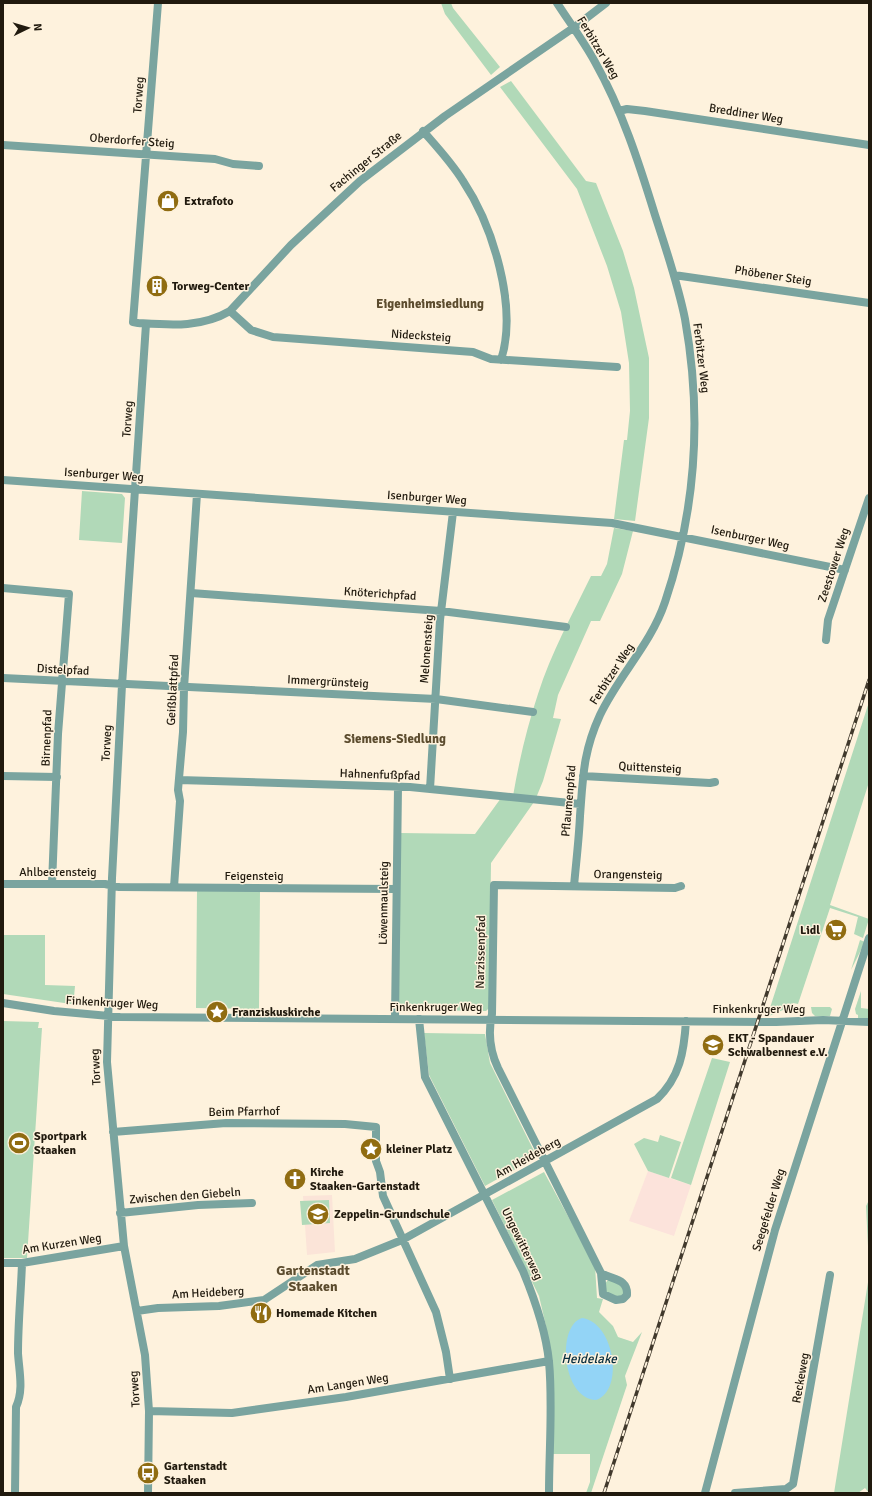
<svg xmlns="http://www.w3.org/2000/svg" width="872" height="1496" font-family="Signika,sans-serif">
<rect width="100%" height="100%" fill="#fef2dd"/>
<path fill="#fce3db" d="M648,1171L691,1185L674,1236L629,1221Z"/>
<path fill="#fbe4d8" d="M332,1195L335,1252L307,1255L303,1196Z"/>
<path fill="#b1d9b8" d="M441,3H451L453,8L500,67L491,75L445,14Z
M511,81L586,181L596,183L623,251L634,288L649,358V418L635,521L614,519L624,440H627L630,411L629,363L621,312L607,266L577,189L500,87Z
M82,491L122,494L125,498L122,543L79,540Z
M614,528L633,531L622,574L600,621H591L558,695L553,718L561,719L543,781L536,798L513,796C519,761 527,727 538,694C551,653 572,615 591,576H601L607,564Z
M869,702V782L830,905L869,919L863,938L854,934L858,917L830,908L798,1004L793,1003L792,1006L767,1017Z
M501,798L534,802L491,863L489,1008L486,1011L401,1010L398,1007L400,833L475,834Z
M197,891H260L259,1009L196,1008Z
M3,935H45V985L75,986L74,997L99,1001V1005L71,1004L3,994Z
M860,940L865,942L851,970Z
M861,991V1008L869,1009V1019H858V1015L856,1014L855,1009Z
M811,1007H830L832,1009L830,1016H815L812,1013Z
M3,1021L39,1022L38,1028H42L27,1258H3Z
M424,1033L485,1034L490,1063L537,1157L485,1186L429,1075Z
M712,1058L730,1062L691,1185L671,1178Z
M660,1135L681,1142L669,1178L648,1171L634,1144L644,1138L658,1142Z
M544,1172L595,1266L597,1298L603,1299L599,1312L613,1326L618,1337L633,1342L642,1332L625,1376L627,1385L591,1493H586L590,1482V1454H552L546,1326L539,1296L492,1200Z
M329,1200L330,1223L302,1225L300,1201Z
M869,1200V1266L866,1206Z
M869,1276V1493L865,1488L858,1493H834Z
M608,1280H610L626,1288L621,1298L607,1295L603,1286Z"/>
<path fill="#93d4f6" d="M582,1318C614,1322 625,1390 596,1400C562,1399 556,1326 582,1318Z"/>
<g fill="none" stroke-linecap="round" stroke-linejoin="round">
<path stroke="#7aa49f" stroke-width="8" d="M158,3L133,322L138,323C170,325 201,328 230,311L291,245L360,181L445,116L576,26L606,3
M557,3C570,23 584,42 595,62C622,110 639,163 655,215C666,249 678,284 685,319C702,414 696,510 665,602C651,644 619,675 600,715C583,752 583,777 580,816C579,839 576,863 574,886
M619,111L627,109L645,111L869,145
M423,131C437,147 452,163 463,181C493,226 518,307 501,360
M3,145L215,159L233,164L259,166
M674,275L869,303
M230,311L251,330L273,337L473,352L491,359L617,367
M146,324L122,685L112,878L107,1062L124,1246L145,1355L149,1411L148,1493
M3,480L612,523L845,570
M3,588L69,594L58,734L52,884
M191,593L441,611L566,627
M826,640L828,620L869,498
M3,678L436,699L533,712
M3,776L57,777
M583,776L710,783L715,782
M179,780L410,787L580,804
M430,789L440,620L453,512
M3,884H105L119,887L396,889
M174,887L180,801L178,790L183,732L184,688L197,494
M3,1003L54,1011L120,1017L776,1022L823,1020L869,1022
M395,1019L398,787
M419,1019L425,1077L523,1271C535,1300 546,1331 549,1362C553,1403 549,1451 549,1493
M113,1132L226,1123L345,1124L376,1127V1161L380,1172L383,1196L436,1312L446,1352L450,1379
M120,1213L198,1205L252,1203
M3,1263H22L124,1246
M601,1273C612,1280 628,1278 627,1295L623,1299L616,1300L603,1294L601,1273L498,1068C490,1051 488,1032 492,1014L494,885L675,888L681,886
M137,1311L158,1308L219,1306L264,1300L317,1265L355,1259L402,1240L657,1099C680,1077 684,1052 686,1021
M149,1411L232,1413L346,1397L549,1361
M15,1493L16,1407C24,1390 19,1371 18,1353C18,1323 21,1293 22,1263
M705,1493L775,1230L869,938
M735,1493L786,1489L793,1484L830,1275"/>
<g stroke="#41392c" stroke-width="3.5">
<path id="rail" d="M604,1493L869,680"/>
</g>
<use href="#rail" stroke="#fef2dd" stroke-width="2" stroke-dasharray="6" stroke-linecap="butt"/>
</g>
<defs>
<g id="shop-disc" transform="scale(1.15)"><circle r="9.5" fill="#906c11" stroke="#fef2dd"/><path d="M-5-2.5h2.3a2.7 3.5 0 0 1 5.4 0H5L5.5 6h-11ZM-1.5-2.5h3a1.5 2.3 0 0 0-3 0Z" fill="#fff"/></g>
<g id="building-disc" transform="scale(1.15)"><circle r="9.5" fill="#906c11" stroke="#fef2dd"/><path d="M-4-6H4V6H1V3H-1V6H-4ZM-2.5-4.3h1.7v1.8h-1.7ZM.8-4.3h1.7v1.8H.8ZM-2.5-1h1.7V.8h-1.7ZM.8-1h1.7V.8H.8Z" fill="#fff"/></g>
<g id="supermarket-disc" transform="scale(1.15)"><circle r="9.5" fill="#906c11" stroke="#fef2dd"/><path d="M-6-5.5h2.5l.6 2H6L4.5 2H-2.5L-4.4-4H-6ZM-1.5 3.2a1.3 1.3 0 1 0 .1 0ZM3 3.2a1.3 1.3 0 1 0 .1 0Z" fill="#fff"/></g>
<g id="sight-disc" transform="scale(1.15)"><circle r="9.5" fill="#906c11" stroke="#fef2dd"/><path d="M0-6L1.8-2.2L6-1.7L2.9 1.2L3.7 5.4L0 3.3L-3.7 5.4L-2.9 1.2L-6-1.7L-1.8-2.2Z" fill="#fff"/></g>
<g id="school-disc" transform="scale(1.15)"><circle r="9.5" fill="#906c11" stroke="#fef2dd"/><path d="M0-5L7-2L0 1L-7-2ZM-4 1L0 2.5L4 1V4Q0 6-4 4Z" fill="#fff"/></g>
<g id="stadium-disc" transform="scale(1.15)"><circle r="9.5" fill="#906c11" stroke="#fef2dd"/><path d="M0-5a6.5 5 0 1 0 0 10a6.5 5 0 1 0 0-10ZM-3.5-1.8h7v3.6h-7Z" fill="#fff"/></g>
<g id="church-disc" transform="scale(1.15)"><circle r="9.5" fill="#906c11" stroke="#fef2dd"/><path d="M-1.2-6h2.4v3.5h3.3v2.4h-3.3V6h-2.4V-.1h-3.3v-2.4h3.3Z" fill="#fff"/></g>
<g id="restaurant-disc" transform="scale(1.15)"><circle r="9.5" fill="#906c11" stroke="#fef2dd"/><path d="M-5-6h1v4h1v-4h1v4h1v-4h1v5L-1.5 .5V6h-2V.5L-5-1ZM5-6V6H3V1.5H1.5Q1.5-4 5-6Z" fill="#fff"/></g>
<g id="bus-disc" transform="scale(1.15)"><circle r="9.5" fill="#906c11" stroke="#fef2dd"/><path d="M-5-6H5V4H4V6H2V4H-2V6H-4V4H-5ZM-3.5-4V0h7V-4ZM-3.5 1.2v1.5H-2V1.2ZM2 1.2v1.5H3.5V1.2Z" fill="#fff"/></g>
</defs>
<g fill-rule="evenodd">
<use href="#shop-disc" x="168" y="201"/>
<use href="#building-disc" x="157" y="286"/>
<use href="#supermarket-disc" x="836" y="930"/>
<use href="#sight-disc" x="217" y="1012"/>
<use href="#school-disc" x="713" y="1045"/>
<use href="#stadium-disc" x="19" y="1143"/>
<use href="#sight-disc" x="371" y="1149"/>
<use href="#church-disc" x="295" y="1179"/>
<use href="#school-disc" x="318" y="1214"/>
<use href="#restaurant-disc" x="261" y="1313"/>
<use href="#bus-disc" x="148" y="1473"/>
</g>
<g text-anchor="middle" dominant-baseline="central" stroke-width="3" stroke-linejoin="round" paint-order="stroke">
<g font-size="12" fill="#211a0e" stroke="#fef2dd">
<text transform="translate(598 48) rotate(59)">Ferbitzer Weg</text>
<text transform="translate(139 95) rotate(-86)">Torweg</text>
<text transform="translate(746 114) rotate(9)">Breddiner Weg</text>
<text transform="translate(132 141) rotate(4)">Oberdorfer Steig</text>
<text transform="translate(366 162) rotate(-39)">Fachinger Straße</text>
<text transform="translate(773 276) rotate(9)">Phöbener Steig</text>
<text transform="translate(421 336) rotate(4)">Nidecksteig</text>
<text transform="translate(701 358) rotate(83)">Ferbitzer Weg</text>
<text transform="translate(128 419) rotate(-86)">Torweg</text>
<text transform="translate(104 475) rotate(4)">Isenburger Weg</text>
<text transform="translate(427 498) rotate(4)">Isenburger Weg</text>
<text transform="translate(750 538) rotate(12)">Isenburger Weg</text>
<text transform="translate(834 565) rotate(-72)">Zeestower Weg</text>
<text transform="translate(380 594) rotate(4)">Knöterichpfad</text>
<text transform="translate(427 649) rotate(-86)">Melonensteig</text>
<text transform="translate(63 670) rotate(3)">Distelpfad</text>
<text transform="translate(612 674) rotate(-57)">Ferbitzer Weg</text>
<text transform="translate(328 682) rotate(3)">Immergrünsteig</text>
<text transform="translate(173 690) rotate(-87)">Geißblattpfad</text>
<text transform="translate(47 738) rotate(-88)">Birnenpfad</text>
<text transform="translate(107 743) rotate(-87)">Torweg</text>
<text transform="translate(650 768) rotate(3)">Quittensteig</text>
<text transform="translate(380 775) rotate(2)">Hahnenfußpfad</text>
<text transform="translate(569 801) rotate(-85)">Pflaumenpfad</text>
<text x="58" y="872">Ahlbeerensteig</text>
<text transform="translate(628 875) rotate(1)">Orangensteig</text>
<text x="254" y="876">Feigensteig</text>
<text transform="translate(384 903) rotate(-89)">Löwenmaulsteig</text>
<text transform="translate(481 952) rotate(-89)">Narzissenpfad</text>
<text transform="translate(112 1003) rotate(3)">Finkenkruger Weg</text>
<text x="436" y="1007">Finkenkruger Weg</text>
<text x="759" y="1009">Finkenkruger Weg</text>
<text transform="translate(96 1067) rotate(-93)">Torweg</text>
<text transform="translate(244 1112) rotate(-1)">Beim Pfarrhof</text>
<text transform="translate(528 1158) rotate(-29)">Am Heideberg</text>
<text transform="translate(185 1196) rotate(-4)">Zwischen den Giebeln</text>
<text transform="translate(769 1210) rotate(-73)">Seegefelder Weg</text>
<text transform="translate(62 1244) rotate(-9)">Am Kurzen Weg</text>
<text transform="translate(522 1244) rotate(64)">Ungewitterweg</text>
<text transform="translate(208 1293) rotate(-3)">Am Heideberg</text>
<text transform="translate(801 1378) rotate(-80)">Reckeweg</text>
<text transform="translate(348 1384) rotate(-9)">Am Langen Weg</text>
<text transform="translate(135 1389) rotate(-94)">Torweg</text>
</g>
<g font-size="12" font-weight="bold" fill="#211a0e" stroke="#fef2dd" text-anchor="start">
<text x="184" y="201">Extrafoto</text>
<text x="172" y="286">Torweg-Center</text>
<text x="820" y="930" text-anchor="end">Lidl</text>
<text x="232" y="1012">Franziskuskirche</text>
<text x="728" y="1038">EKT - Spandauer<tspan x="728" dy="14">Schwalbennest e.V.</tspan></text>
<text x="34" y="1136">Sportpark<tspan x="34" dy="14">Staaken</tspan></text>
<text x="386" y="1149">kleiner Platz</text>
<text x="310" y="1172">Kirche<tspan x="310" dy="14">Staaken-Gartenstadt</tspan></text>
<text x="334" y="1214">Zeppelin-Grundschule</text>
<text x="276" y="1313">Homemade Kitchen</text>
<text x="164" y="1466">Gartenstadt<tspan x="164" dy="14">Staaken</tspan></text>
</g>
<g font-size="13" font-weight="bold" fill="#5c4c2e" stroke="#fef2dd">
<text x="430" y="304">Eigenheimsiedlung</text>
<text x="395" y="739">Siemens-Siedlung</text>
</g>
<g font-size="13" font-style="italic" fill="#072e3f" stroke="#fef2dd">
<text x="589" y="1359">Heidelake</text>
</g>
<g font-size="14" font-weight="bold" fill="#5c4c2e" stroke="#fef2dd">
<text x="313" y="1270">Gartenstadt<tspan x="313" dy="16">Staaken</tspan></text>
</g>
</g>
<rect width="872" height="1496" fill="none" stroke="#211a0e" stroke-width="8"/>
<g transform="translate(28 28) rotate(85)" stroke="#fef2dd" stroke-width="3" paint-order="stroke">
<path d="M0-3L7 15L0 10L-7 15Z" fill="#211a0e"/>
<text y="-6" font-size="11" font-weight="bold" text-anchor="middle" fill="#211a0e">N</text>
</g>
</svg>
